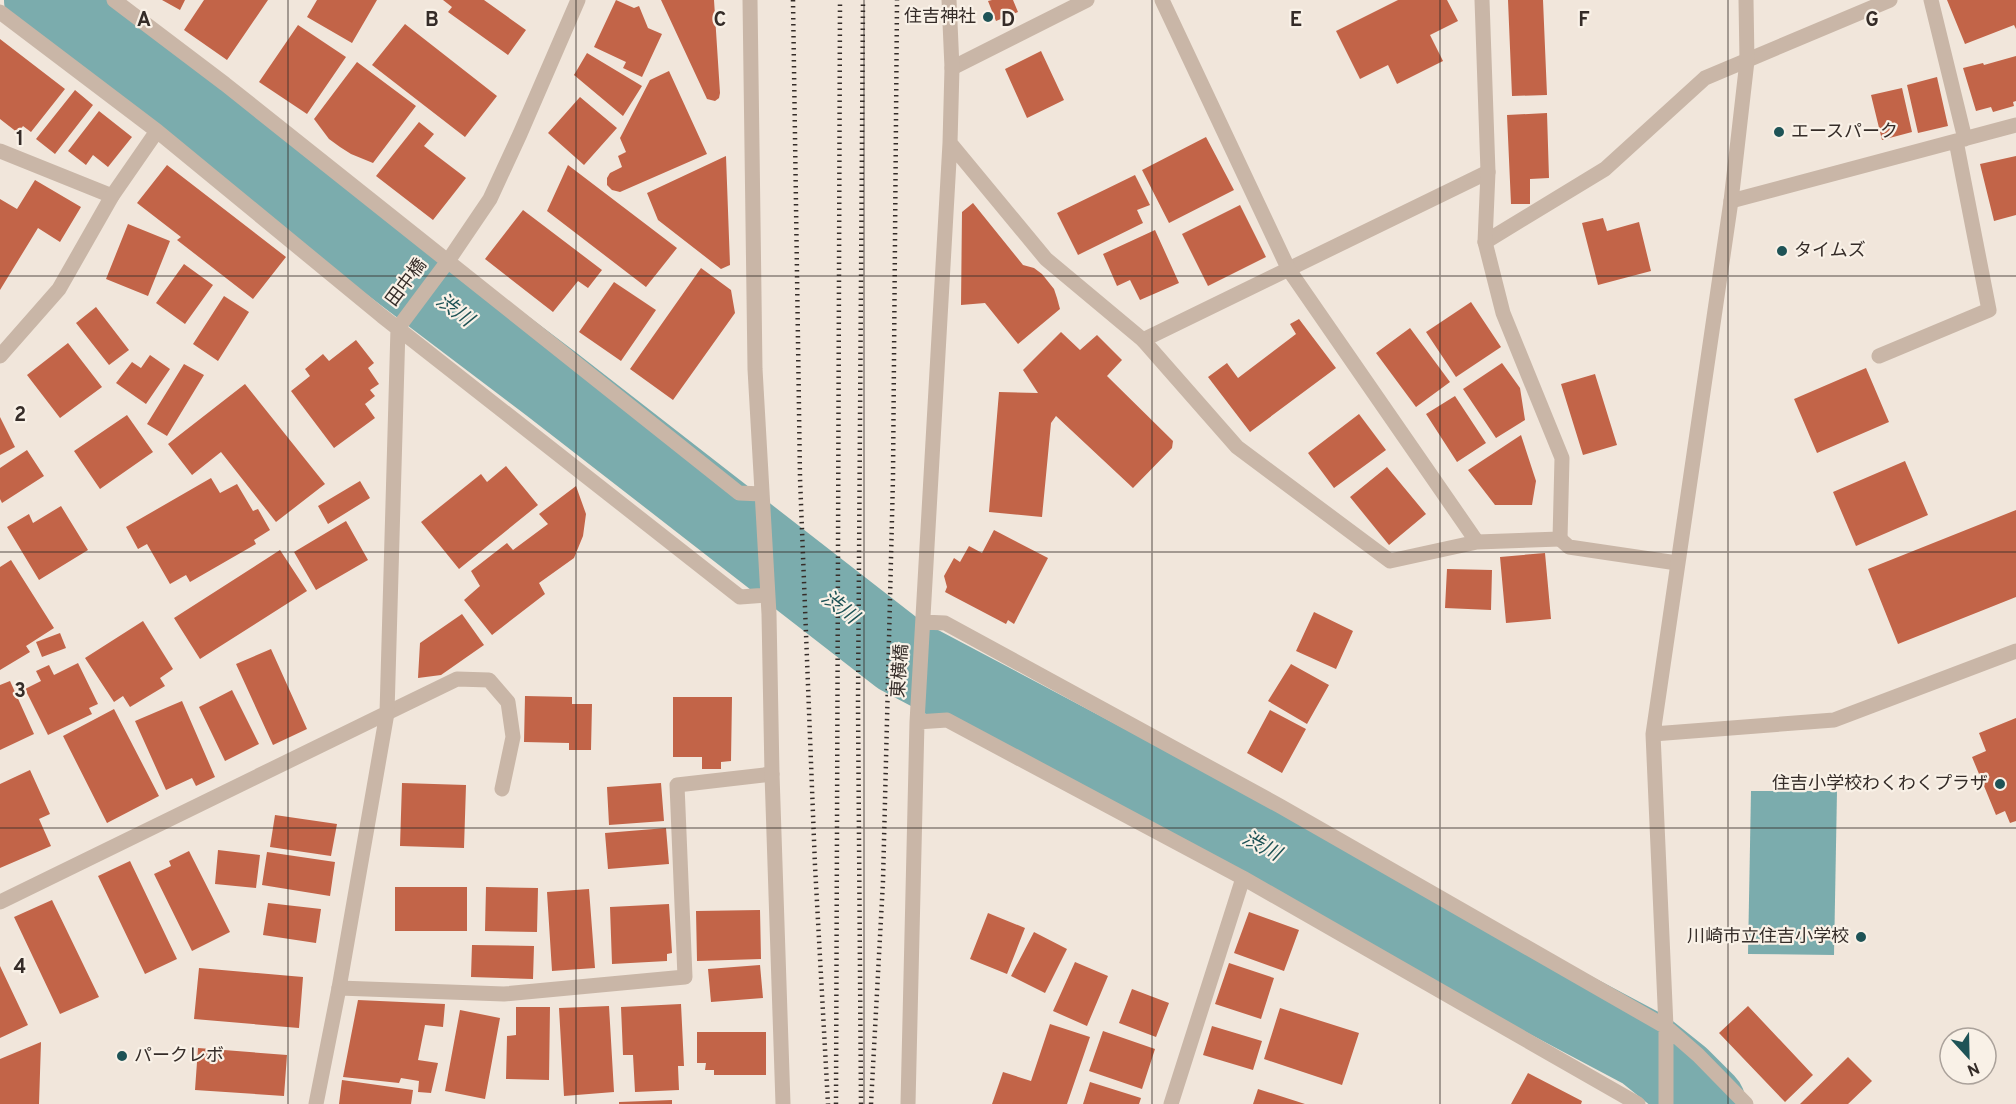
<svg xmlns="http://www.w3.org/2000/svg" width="2016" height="1104" font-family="Overpass,'Noto Sans JP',sans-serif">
<rect width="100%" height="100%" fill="#f1e6db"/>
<path fill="#7bacad" d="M1751,791H1837L1834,955L1748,954Z"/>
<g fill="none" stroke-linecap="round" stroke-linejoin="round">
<path stroke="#7bacad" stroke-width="80" d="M44,0L550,383L900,655L1645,1050L1680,1078L1706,1104"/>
</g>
<path fill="#c26448" d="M162,0H185L180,10Z
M204,0H268L227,60L184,30Z
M317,0H377L352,43L307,17Z
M443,0H484L526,30L508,55L448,12L452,7Z
M616,0L634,8L639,6L648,28L662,34L642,77L623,68L626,62L594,47Z
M661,0H714L720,93L719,98L715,101L707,99Z
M992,0H1013L1018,12L996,21L988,1Z
M1398,0H1447L1458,21L1430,35L1443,61L1397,84L1388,65L1360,79L1336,31Z
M1508,0H1543L1547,95L1512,96Z
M1947,0H2016V29L2014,25L1965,44Z
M405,24L497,96L465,137L372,65Z
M298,25L346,57L307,114L259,82Z
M0,39L65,89L31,132L23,126L18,133L0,119Z
M1041,51L1064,100L1027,118L1005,69Z
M587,53L642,86L623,116L574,75Z
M2016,56V101L2013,102L2014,106L1993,112L1991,107L1976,111L1963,68L1983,63L1984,65Z
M357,62L416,106L373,163L351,154L340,147L329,139L314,119Z
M669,71L707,154L620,192L612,190L607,185V178L610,173L622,167L618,156L626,152L620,138L650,80Z
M1937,77L1948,126L1918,133L1907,85Z
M1902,88L1912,132L1882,140L1871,95Z
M75,90L93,105L55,154L36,139Z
M580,97L617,128L584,165L548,133Z
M99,111L132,137L108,167L93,155L86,165L68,151Z
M1547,113L1549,178L1530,179V204H1511L1507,115Z
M419,122L434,134L424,146L466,178L433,220L376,176Z
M1206,137L1234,190L1169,223L1142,170Z
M726,156L730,265L721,269L658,220L647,193Z
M2016,156V215L1994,221L1980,164Z
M167,165L286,257L253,299L177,240L181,237L137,203Z
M568,165L677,248L646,287L547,211Z
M1135,175L1150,205L1137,210L1143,223L1078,255L1057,213Z
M35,180L81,207L60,242L38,228L0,290V199L17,209Z
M973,203L1023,265L1034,268L1042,274L1054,289L1057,298L1060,309L1018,344L985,303L961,305L962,212Z
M1240,205L1266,257L1208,286L1182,234Z
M523,210L602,270L588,288L578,281L553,312L485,259Z
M1603,218L1607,231L1639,222L1651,271L1598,285L1582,223Z
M128,224L170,241L148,296L106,279Z
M1155,230L1179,283L1140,300L1130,280L1117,286L1103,254Z
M184,264L213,285L185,324L156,303Z
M701,268L731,290L735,313L673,400L630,369Z
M614,282L656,310L621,361L579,332Z
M224,296L249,312L218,361L193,344Z
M1471,302L1501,347L1456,377L1426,332Z
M96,307L129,350L109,365L76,323Z
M1299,319L1336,368L1250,432L1208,377L1227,363L1238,378L1296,334L1290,324Z
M1410,328L1450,382L1416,407L1376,353Z
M1061,332L1080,350L1097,335L1122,360L1107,376L1173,441L1172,448L1133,488L1056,416L1051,423L1042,517L989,512L999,392L1038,393L1023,370Z
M356,340L374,363L368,368L379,384L370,390L375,396L365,404L375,418L334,448L291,391L310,376L305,369L323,354L329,361Z
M68,343L102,387L60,418L27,375Z
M150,355L170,369L146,404L116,383L132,362L141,368Z
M1502,363L1520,388L1525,420L1496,438L1463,389Z
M184,364L204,375L167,436L147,424Z
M1866,368L1889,422L1817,453L1794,399Z
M1595,374L1617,445L1583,455L1561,384Z
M245,384L325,484L276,522L221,452L192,475L168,444Z
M1455,396L1486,443L1457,462L1426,414Z
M1359,414L1386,450L1334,488L1308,453Z
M127,415L153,452L100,489L74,451Z
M0,417L15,447L0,455Z
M1521,435L1536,481L1532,505H1495L1468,470Z
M27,450L44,476L2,503L0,499V468Z
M1905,461L1928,515L1856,546L1833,492Z
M506,466L538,505L459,569L421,522L481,474L487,482Z
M1387,467L1426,514L1389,545L1350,497Z
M211,478L220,493L237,484L253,511L258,509L270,530L254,540L256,544L190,582L186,575L170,584L147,544L138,549L126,527Z
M360,481L370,498L328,524L318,506Z
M576,486L586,514L583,536L574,558L539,583L545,594L492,635L464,600L480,586L471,571L507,543L513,550L548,524L539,514Z
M61,506L88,550L39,580L7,527L29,514L33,523Z
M2016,510V597L1898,644L1868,569Z
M346,521L368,560L316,590L294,552Z
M994,530L1048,558L1014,624L1008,620L1006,624L945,592L947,587L944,576L954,558L960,562L969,546L982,553Z
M280,550L307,591L200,659L174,618Z
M1545,553L1551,619L1506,623L1500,557Z
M11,560L54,628L26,646L30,652L0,670V567Z
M1447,569L1492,570L1491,610L1445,608Z
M1314,612L1353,631L1336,669L1296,651Z
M462,614L484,645L441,675L418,678L420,643Z
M143,621L173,669L160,678L165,686L130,707L123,696L114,702L85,658Z
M60,633L66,648L42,657L36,642Z
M271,649L307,729L273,745L236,664Z
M78,663L98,704L89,708L92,714L48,735L25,689L41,681L36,671L49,665L54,675Z
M1291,664L1329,685L1307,724L1268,701Z
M10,681L34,734L0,750V685Z
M232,690L259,744L225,761L199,707Z
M525,696L572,697V704H592L591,750H569V743L524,742Z
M673,697H732L731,761L721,762V769H702V757H673Z
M182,701L215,777L196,786L192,778L166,790L135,721Z
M114,709L159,796L107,823L63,736Z
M1270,710L1306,729L1282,773L1247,753Z
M2016,718V821L2010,823L2005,811L1996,815L1972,757L1986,751L1979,733Z
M30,770L50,814L39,819L51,846L0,868V784Z
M402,783L466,785L464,848L400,846Z
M661,783L664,821L609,825L607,787Z
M275,815L337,824L331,856L270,847Z
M666,828L669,864L608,869L605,833Z
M218,850L260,855L256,888L215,884Z
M189,851L230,932L192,951L154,874L171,866L169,861Z
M267,852L335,862L330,896L262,885Z
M130,861L177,959L145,974L98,876Z
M395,887H467V931H395Z
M486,887L538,888L537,932L485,931Z
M589,889L595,968L552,971L547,892Z
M52,900L99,997L60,1014L14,917Z
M268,903L321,909L316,943L263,935Z
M669,904L672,953L667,954V961L612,964L610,907Z
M760,910L761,959L697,961L696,911Z
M1249,912L1299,930L1284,971L1234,953Z
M988,913L1025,928L1007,974L970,959Z
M1034,932L1067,949L1045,993L1011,976Z
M472,945L534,946L533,979L471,977Z
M1075,962L1108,976L1087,1026L1053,1011Z
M1229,963L1274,978L1261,1019L1215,1004Z
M760,965L763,998L711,1002L708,969Z
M0,966L28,1025L0,1038Z
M199,968L303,977L299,1028L194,1019Z
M1132,989L1169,1003L1156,1037L1119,1023Z
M358,1000L445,1004L443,1027L425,1025L418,1060L438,1063L431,1093L418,1092L419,1081L401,1078L399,1083L343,1077Z
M681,1004L684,1066H678L679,1090L635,1092L633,1055H623L621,1007Z
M609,1006L614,1092L564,1096L559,1008Z
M1748,1006L1813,1075L1785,1102L1719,1033Z
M516,1007H550L549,1080L506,1079L507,1036L516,1035Z
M1280,1008L1359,1033L1342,1085L1264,1059Z
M460,1010L500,1018L485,1099L445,1091Z
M1050,1024L1090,1037L1067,1104H992L1003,1072L1031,1081Z
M1212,1026L1262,1041L1253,1070L1203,1055Z
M1103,1031L1155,1049L1142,1089L1089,1071Z
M697,1032H766V1075H714V1070H705L706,1063H697Z
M41,1042L39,1104H0V1059Z
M198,1048L287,1055L284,1096L195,1090Z
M1848,1057L1872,1081L1848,1104H1800Z
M1528,1073L1582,1101L1581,1104H1511Z
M342,1080L413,1090L411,1104H339Z
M1090,1082L1141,1098L1139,1104H1083Z
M1258,1089L1305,1104H1253Z
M672,1100V1104H619V1102Z"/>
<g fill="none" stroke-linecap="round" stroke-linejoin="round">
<path stroke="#c9b6a7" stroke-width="15" d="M1931,0L1965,139
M952,68L1087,0
M0,151L112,196
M1731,201L2016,125
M1485,242L1605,169L1705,78L1890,0
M1143,340L1488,172
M1879,356L1989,310L1956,141
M1560,539L1569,547L1677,563
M387,713L457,679L489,680L508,702L513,737L502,789
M339,988L504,994L685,977L677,785L772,774"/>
<path stroke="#c9b6a7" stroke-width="15" d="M114,0L225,84L739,493L762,494
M750,0L755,369L769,614L772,774L783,1104
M1162,0L1289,270L1477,542
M0,12L157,131L382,316L740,597L767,595
M950,143L1046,259L1143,340L1237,447L1390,561L1477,542L1560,539L1562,458L1503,313L1485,242L1488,172L1482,0
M0,356L59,289L112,196L157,131
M923,622L945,623L1280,806L1666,1027L1698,1055L1746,1104
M917,722L947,720L1243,878L1638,1104
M1653,734L1834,720L2016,651
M0,902L387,713
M316,1104L339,988L387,713L398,328L448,261L490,199L520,134L578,0
M908,1104L917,722L950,143L952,68L949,0
M1171,1104L1243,878
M1666,1104V1027L1653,734L1731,201L1747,61L1746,0"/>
<path stroke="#352c28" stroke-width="4.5" stroke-dasharray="1.5 4.5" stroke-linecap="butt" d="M793,0L800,478L815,866L828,1104
M836,1104L840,0
M861,1104L858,703L863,0
M871,1104L883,881L893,478L897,0"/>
</g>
<path fill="none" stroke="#352c28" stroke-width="1.5" stroke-opacity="0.55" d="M288,0V1104M576,0V1104M864,0V1104M1152,0V1104M1440,0V1104M1728,0V1104M0,276H2016M0,552H2016M0,828H2016"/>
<g fill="#1e5356" stroke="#f9f1e7" stroke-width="2">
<circle cx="988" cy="17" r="6"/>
<circle cx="1779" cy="132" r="6"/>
<circle cx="1782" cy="251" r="6"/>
<circle cx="2000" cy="784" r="6"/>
<circle cx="1861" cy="937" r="6"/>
<circle cx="122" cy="1056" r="6"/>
</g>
<g text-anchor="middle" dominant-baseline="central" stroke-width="4.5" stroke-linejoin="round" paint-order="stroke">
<g font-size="18" fill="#352c28" stroke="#f9f1e7" text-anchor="end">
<text x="976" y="17">住吉神社</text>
<text x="1791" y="132" text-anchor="start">エースパーク</text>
<text x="1794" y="251" text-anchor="start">タイムズ</text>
<text x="1988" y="784">住吉小学校わくわくプラザ</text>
<text x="1849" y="937">川崎市立住吉小学校</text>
<text x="134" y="1056" text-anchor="start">パークレボ</text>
</g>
<g font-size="18" fill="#352c28" stroke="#f9f1e7">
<text transform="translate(407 283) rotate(-53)">田中橋</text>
<text transform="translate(901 671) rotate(-86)">東横橋</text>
</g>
<g font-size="20" font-style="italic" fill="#1e5356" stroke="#f9f1e7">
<text transform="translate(454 311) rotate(37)">渋川</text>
<text transform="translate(839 608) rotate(38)">渋川</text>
<text transform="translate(1261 847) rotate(28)">渋川</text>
</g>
</g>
<g font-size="20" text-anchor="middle" font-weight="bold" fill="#352c28" stroke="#f9f1e7" stroke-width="4.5" stroke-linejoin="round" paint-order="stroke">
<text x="144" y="26">A</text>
<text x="432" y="26">B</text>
<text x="720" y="26">C</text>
<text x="1008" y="26">D</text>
<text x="1296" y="26">E</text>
<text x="1584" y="26">F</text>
<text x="1872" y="26">G</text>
<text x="20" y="145">1</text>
<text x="20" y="421">2</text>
<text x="20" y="697">3</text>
<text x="20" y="973">4</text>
</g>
<g transform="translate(1968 1056) rotate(158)"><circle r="28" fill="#f9f1e7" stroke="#aba29b" stroke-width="1.5"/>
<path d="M0-4.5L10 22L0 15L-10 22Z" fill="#1e5356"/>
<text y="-9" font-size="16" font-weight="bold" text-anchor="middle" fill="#352c28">N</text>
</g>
</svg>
